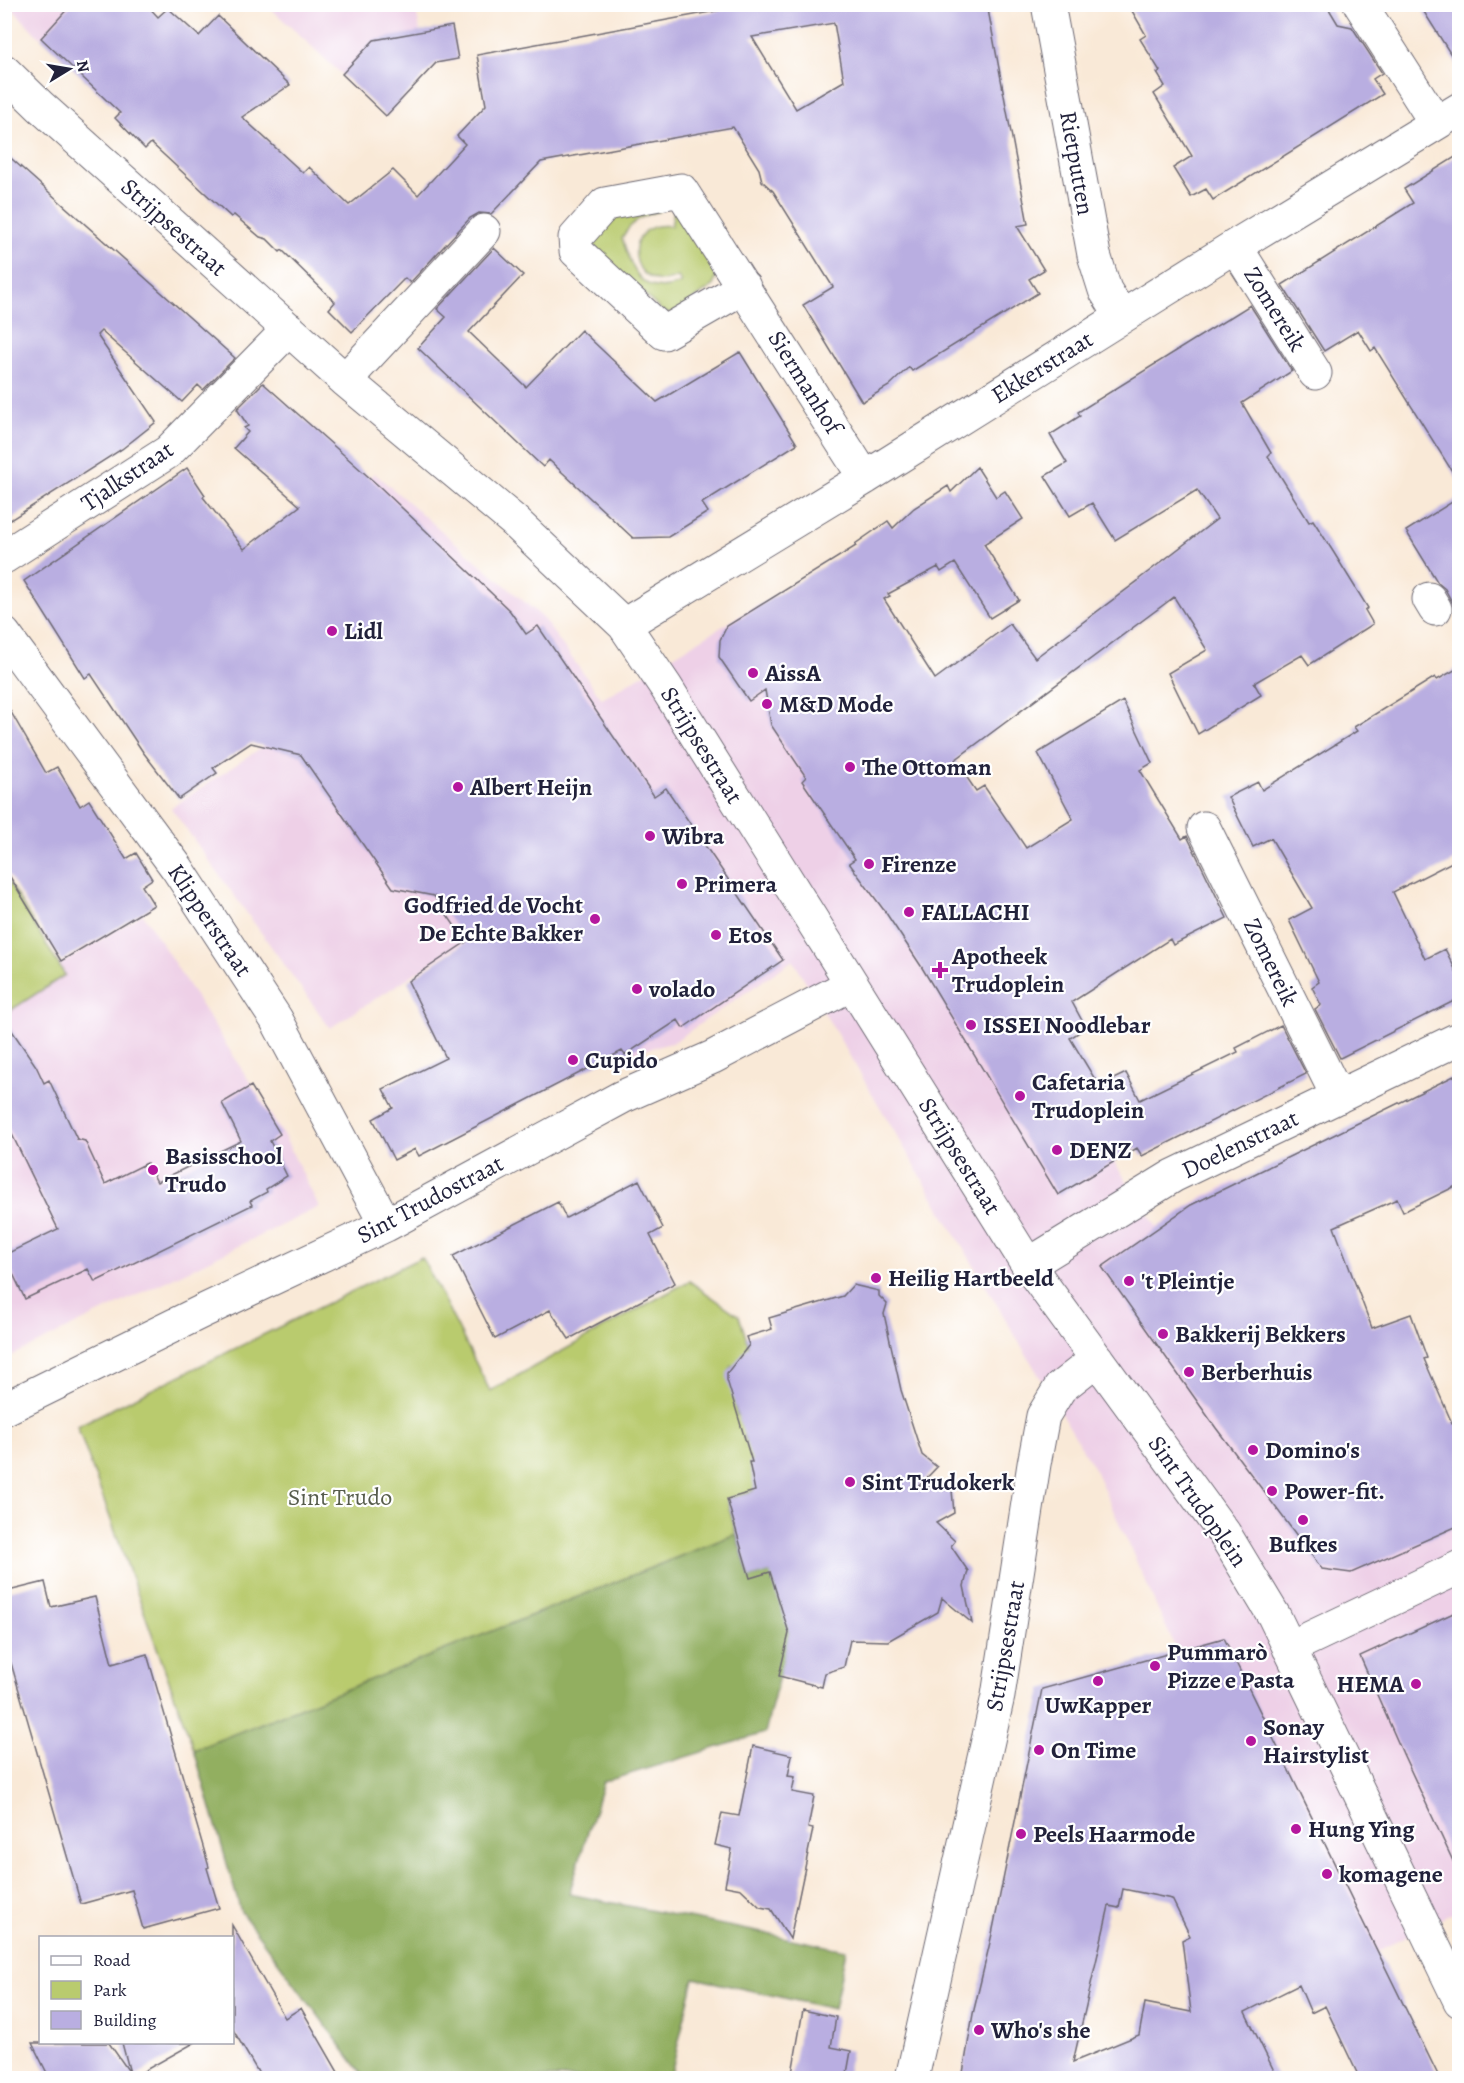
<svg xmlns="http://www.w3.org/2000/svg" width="1464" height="2083" font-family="Alegreya,serif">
<rect width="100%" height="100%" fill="#fff"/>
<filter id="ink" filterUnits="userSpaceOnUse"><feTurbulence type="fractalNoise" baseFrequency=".0167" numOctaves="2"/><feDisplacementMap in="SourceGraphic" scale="12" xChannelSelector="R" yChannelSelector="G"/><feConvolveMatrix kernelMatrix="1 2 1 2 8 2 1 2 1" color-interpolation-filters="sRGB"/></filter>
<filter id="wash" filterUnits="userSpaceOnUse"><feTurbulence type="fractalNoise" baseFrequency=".008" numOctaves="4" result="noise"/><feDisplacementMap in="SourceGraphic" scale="24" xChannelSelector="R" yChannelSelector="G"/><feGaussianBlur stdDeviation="1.35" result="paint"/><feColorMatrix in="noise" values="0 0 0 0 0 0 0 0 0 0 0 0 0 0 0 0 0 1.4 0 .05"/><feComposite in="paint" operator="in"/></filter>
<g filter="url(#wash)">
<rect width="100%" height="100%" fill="#f9e9d7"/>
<path fill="#eed0e7" d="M9,5H71L40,38Z
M267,5H415L420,31L362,93Z
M374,473L541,616L602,699L758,605L1054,1071L1157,1227L1192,1203L1235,1181L1259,1228L1409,1420L1452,1530L1459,1558V1910L1340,1970L1203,1709L1096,1472L793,960L672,1043L597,1061L467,940L330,1028L171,808L264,746L304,545Z
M143,914L283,1134L319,1207L5,1359V1014L65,975L59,965Z"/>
<path fill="#b9cb6e" stroke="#6e7654" stroke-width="1.5" d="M660,206V211C642,215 631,222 622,238C632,268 641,300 681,283L678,277C629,298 617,219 671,226L675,206L715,267L716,277L713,286L674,313H664L594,248L593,241L612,215Z
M5,876L65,975L5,1014H4Z
M422,1257L490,1391L689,1281L739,1316L754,1362L732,1366L730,1369L736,1410L737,1415L741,1414L746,1435L744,1436L745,1440H748L756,1461L752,1462L763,1488L727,1499L736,1534L194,1750L77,1426Z"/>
<path fill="#92af61" stroke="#5a684e" stroke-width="1.5" d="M736,1534L750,1578L785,1567L799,1667L779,1676L765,1733L603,1782L569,1894L846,1950L834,2009L694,1978L670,2078H365L241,1912L194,1750Z"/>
<g id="blocks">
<path fill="#b9aee1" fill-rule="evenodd" d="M72,4H146L158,17L168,8L199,36L218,16L290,85L242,117L303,173L309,167L349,205L393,170L418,195L465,144L457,136L486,105L477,55L754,4H987L1028,224L1017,226L1044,270L1029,279L1038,293L912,371L909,367L889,386L862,402L803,305L833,287L773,191L762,181L759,169L733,127L541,162L491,214L479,213L470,218L410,283L405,278L352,332L329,309L335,302L282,250L280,252L267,239L260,237L234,215L231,217L151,143L145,149L115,118L120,113L41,38ZM834,23L844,81L796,109L752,37Z
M1128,4H1326L1338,24L1352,27L1382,73L1373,79L1383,94L1213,200L1206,189L1191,197L1173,168L1192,156L1154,94L1165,86L1157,73L1160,71L1140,39L1146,35Z
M1419,4H1460V69Z
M452,26L458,59L436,63L386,116L342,74L374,40Z
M4,152L235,358L203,390L198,385L182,402L101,331L97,335L156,422L122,449L4,524Z
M1460,154V484L1375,348L1371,351L1358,330L1324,351L1282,285L1413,203L1404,189Z
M494,248L523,275L469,332L526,387L581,330L657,402L740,352L797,444L702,503L708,512L668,537L633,538L549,460L543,467L418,348L446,317L437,309Z
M1250,305L1292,371L1242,403L1271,453L1268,456L1309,522L1313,520L1334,553L1368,608L1365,610L1373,624L1309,665L1302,655L1254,683L1261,695L1198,734L1168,673L1207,650L1174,597L955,760L976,791L984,786L1026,848L1073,819L1038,753L1123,701L1152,763L1140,770L1182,839L1187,836L1227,918L1173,945L1170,939L1072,1002L1086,1028L1070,1038L1099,1086L1126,1073L1140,1100L1238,1052L1236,1048L1281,1025L1306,1074L1142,1156L1137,1148L1058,1195L921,966L886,913L849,863L855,859L802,781L806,777L771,725L765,690L749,701L719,657L720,640L727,626L856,546L855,544L888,521L893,528L914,508L948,486L951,492L977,467L996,497L1005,491L1023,519L984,544L1019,600L990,618L955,563L941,572L938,567L888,594L890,596L884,599L935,679L1010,624L1035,658L1139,580V579L1217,519L1197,490L1115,540L1092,503L1070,516L1045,476L1067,463L1050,435L1080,416L1078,412Z
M263,383L380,487L510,611L526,634L538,626L654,796L666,788L783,960L683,1028L678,1020L625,1055L622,1051L419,1156L415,1149L394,1160L373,1119L393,1108L383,1089L446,1058L408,981L466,942L434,896L393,888L301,755L251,743L213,768L217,773L179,799L143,752L91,674L85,678L24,581L187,468L205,495L203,497L244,549L300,506L234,448L248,432L244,428L248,426L237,409Z
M1460,497V617L1445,589L1438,583L1406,531Z
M1460,667V858L1393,892L1425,959L1445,949L1460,979V998L1340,1058L1315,1009L1321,1005L1312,987L1319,982L1289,920L1312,908L1271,838L1253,847L1228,797L1258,782L1262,790L1357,731L1354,727L1435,677L1437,680Z
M4,700L46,773L57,767L80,806L89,800L126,859L136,853L152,879L142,886L154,905L61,961L4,867Z
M4,1019L36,1066L44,1083L49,1080L77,1139L85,1141L105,1184L147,1163L157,1182L241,1141L222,1103L251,1086L280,1134L270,1141L287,1176L266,1189L267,1192L250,1201L252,1205L95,1282L88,1269L25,1299L4,1255L58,1229L4,1118Z
M1460,1073V1184L1403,1212L1397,1199L1334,1227L1372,1328L1411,1314L1427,1358L1424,1359L1452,1423L1460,1420V1525L1351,1573L1322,1569L1216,1428L1102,1267L1191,1205Z
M639,1180L663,1228L650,1235L675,1283L569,1339L550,1310L495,1339L453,1256L558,1202L566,1218Z
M853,1285L879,1291V1296L887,1304L884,1314L901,1390L922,1455L937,1467L919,1486L952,1490L954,1513L936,1523L955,1541L951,1546L968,1571L964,1586L972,1623L942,1598L938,1612L888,1641L850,1640L844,1667L825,1673L822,1687L779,1676L789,1633L770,1572L750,1578L727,1499L755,1491L749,1462H752L727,1380V1373L749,1345L746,1337L772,1329L769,1318L843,1296Z
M45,1582L51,1607L95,1597L112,1664L147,1654L209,1867L207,1868L219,1908L143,1929L132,1890L81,1904L11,1663L4,1667V1592Z
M1460,1610V1876L1404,1756L1360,1656Z
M1224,1638L1440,2079H1360L1325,2006L1311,2013L1299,1985L1245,2012L1278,2079H962L973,2014L992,1934L1042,1689ZM1123,1889L1172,1899L1190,1936L1182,1940L1191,2012L1145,2003L1139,2035L1073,2062L1109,1906L1119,1908Z
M753,1746L792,1755L788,1776L795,1777L792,1792L814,1796L808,1828L813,1829L790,1939L771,1909L760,1907L741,1889L725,1886L732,1849L715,1845L722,1813L739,1816Z
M232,1925L285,2018L301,2008L342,2079H262L232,2028Z
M803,2010L836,2017L831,2047L851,2051L846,2079H791Z
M32,2043H109L130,2073L122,2043H194L133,2077L134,2079H50Z"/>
</g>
</g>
<g filter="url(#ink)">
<use href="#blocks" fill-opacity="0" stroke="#6d6872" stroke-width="1.5"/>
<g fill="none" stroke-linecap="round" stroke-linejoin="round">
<g stroke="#6d6872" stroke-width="35">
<path id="minor" d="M1048,4L1094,255L1105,290L1122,317
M1360,4L1436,123
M4,71L40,106L345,380L513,520L624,625L666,687L1028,1265L1224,1533L1274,1616L1460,2001
M1235,246L1315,373
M744,287L664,333L576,251L575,238L605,204L681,190L865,478
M345,380L484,231
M4,557L168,452L289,329
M1429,599L1435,609
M624,625L865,478L1235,246L1460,109
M4,634L177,868L276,1019L386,1225
M1204,828L1338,1097
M1028,1265L1173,1176L1460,1038
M4,1409L201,1312L386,1225L622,1097L713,1057L852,984
M1289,1648L1460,1567
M912,2078L998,1696L1034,1464L1043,1416L1060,1388L1097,1359"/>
</g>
<use href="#minor" stroke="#fff" stroke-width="33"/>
</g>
</g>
<g fill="#b5179e" stroke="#fff" stroke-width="2">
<circle cx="332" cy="631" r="6"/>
<circle cx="753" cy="673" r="6"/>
<circle cx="767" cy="704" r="6"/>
<circle cx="850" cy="767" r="6"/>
<circle cx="458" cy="787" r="6"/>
<circle cx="650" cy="836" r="6"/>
<circle cx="869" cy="864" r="6"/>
<circle cx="682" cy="884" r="6"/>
<circle cx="909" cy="912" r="6"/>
<circle cx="595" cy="919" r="6"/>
<circle cx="716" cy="935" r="6"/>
<path d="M937 961h6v6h6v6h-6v6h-6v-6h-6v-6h6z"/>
<circle cx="637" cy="989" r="6"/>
<circle cx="971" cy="1025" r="6"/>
<circle cx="573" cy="1060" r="6"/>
<circle cx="1020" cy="1096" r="6"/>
<circle cx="1057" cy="1150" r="6"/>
<circle cx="153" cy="1170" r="6"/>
<circle cx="876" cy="1278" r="6"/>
<circle cx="1129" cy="1281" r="6"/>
<circle cx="1163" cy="1334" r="6"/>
<circle cx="1189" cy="1372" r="6"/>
<circle cx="1253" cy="1450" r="6"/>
<circle cx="850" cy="1482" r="6"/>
<circle cx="1272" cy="1491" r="6"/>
<circle cx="1303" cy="1520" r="6"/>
<circle cx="1155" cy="1666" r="6"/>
<circle cx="1098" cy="1681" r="6"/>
<circle cx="1416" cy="1684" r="6"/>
<circle cx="1251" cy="1741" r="6"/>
<circle cx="1039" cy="1750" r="6"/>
<circle cx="1296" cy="1829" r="6"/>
<circle cx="1021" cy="1834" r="6"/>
<circle cx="1327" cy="1874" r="6"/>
<circle cx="979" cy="2030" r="6"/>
</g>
<g text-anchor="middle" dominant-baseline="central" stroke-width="4.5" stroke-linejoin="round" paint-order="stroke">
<g font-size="24" fill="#22223b" stroke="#fff">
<text transform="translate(1077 163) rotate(80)">Rietputten</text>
<text transform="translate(174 227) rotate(42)">Strijpsestraat</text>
<text transform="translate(1275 309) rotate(58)">Zomereik</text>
<text transform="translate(1042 367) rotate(-32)">Ekkerstraat</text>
<text transform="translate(805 382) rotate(58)">Siermanhof</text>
<text transform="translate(127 476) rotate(-34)">Tjalkstraat</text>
<text transform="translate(702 745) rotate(58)">Strijpsestraat</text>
<text transform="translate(210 920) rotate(56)">Klipperstraat</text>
<text transform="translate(1271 962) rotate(64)">Zomereik</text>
<text transform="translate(1240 1144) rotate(-26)">Doelenstraat</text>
<text transform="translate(960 1156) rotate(58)">Strijpsestraat</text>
<text transform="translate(430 1199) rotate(-28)">Sint Trudostraat</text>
<text transform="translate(1198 1501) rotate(55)">Sint Trudoplein</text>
<text transform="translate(1005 1646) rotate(-80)">Strijpsestraat</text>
</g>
<g font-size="24" font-weight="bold" fill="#22223b" stroke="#fff" text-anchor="start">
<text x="344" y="631">Lidl</text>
<text x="765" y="673">AissA</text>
<text x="779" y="704">M&amp;D Mode</text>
<text x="862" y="767">The Ottoman</text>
<text x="470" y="787">Albert Heijn</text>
<text x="662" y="836">Wibra</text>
<text x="881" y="864">Firenze</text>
<text x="694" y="884">Primera</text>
<text x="583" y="905" text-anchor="end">Godfried de Vocht<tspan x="583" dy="28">De Echte Bakker</tspan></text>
<text x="921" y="912">FALLACHI</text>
<text x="728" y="935">Etos</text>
<text x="952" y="956">Apotheek<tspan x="952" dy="28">Trudoplein</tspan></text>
<text x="649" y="989">volado</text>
<text x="983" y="1025">ISSEI Noodlebar</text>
<text x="585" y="1060">Cupido</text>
<text x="1032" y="1082">Cafetaria<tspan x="1032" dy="28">Trudoplein</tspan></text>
<text x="1069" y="1150">DENZ</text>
<text x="165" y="1156">Basisschool<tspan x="165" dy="28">Trudo</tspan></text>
<text x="888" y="1278">Heilig Hartbeeld</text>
<text x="1141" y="1281">'t Pleintje</text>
<text x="1175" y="1334">Bakkerij Bekkers</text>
<text x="1201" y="1372">Berberhuis</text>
<text x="1265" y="1450">Domino's</text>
<text x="862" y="1482">Sint Trudokerk</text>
<text x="1284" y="1491">Power-fit.</text>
<text x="1303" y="1544" text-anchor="middle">Bufkes</text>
<text x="1167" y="1652">Pummarò<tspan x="1167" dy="28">Pizze e Pasta</tspan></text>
<text x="1404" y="1684" text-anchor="end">HEMA</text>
<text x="1098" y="1705" text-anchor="middle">UwKapper</text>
<text x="1263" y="1727">Sonay<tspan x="1263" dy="28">Hairstylist</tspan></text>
<text x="1051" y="1750">On Time</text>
<text x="1308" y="1829">Hung Ying</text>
<text x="1033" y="1834">Peels Haarmode</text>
<text x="1339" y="1874">komagene</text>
<text x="991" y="2030">Who's she</text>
</g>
<g font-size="24" fill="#575d4d" stroke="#fff">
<text x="340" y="1497">Sint Trudo</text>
</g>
</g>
<rect width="1464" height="2083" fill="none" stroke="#fff" stroke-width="24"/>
<rect x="39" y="1936" width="195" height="108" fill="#ffffff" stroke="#a7a7b1" stroke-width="1.5"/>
<rect x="51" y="1956" width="30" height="9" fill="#ffffff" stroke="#a7a7b1" stroke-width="1.5"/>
<text x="93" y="1966" font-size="18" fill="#22223b">Road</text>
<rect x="51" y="1981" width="30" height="18" fill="#b9cb6e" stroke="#a7a7b1" stroke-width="1.5"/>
<text x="93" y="1996" font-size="18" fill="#22223b">Park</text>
<rect x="51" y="2011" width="30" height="18" fill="#b9aee1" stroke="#a7a7b1" stroke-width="1.5"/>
<text x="93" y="2026" font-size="18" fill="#22223b">Building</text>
<g transform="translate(69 69) rotate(79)" stroke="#ffffff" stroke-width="4.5" paint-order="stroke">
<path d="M0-4.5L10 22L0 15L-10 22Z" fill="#22223b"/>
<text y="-9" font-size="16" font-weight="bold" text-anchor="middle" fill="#22223b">N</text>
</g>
</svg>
